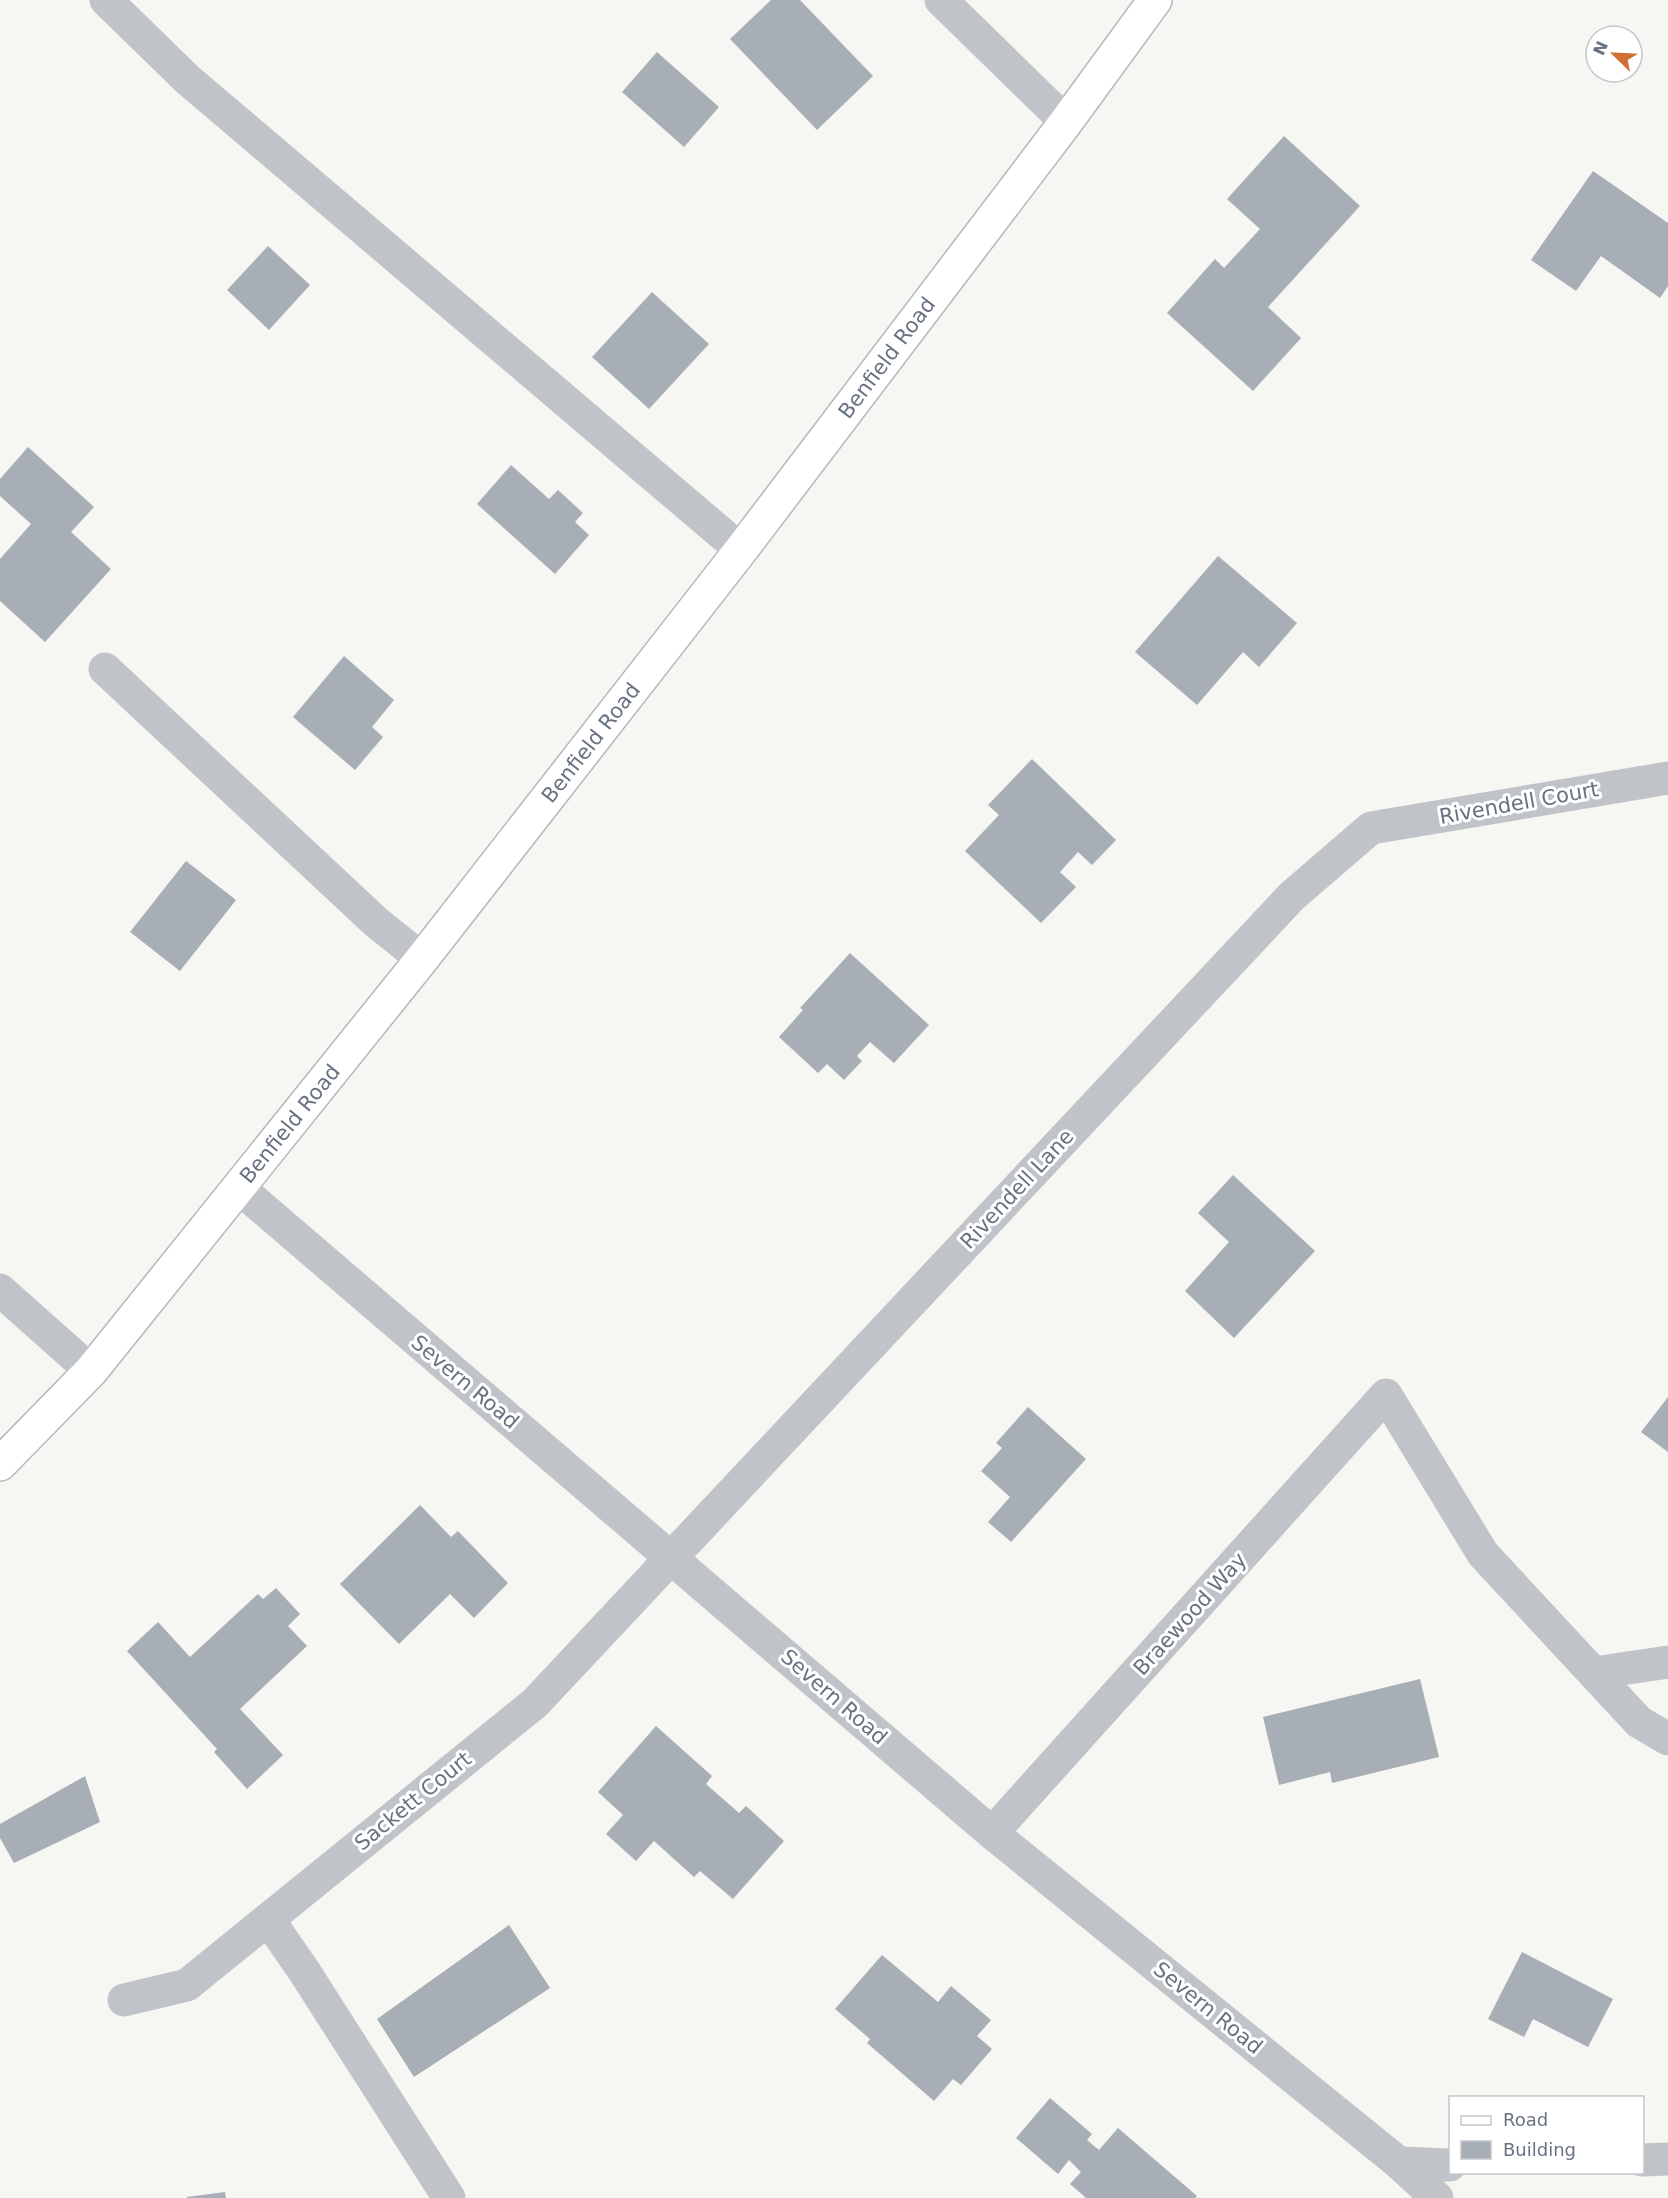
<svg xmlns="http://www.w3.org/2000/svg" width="1668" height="2198" font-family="'DejaVu Sans',sans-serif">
<rect width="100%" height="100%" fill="#f6f6f3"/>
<path fill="#a8aeb5" d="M771,0H800L873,76L817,130L730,39Z
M657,52L719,107L684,147L622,92Z
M1284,136L1360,206L1268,307L1301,338L1253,391L1167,313L1215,259L1224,268L1260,229L1227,199Z
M1593,171L1668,223V286L1660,298L1601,256L1576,291L1531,260Z
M268,246L310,285L269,330L227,290Z
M652,292L709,344L649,409L592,357Z
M28,447L94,507L71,532L111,569L45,642L0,601V559L31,524L0,496V479Z
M511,465L549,499L558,490L583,513L575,522L589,535L555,574L477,504Z
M1218,556L1297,623L1259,667L1243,652L1197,705L1135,652Z
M344,656L394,700L372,727L383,737L355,770L293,717Z
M1032,759L1116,840L1092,865L1078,852L1060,872L1076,887L1041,923L965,851L999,815L988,805Z
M186,861L236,900L180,971L130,932Z
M850,953L929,1025L894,1063L870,1042L857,1056L862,1061L844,1080L827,1064L818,1073L779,1037L803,1010L800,1008Z
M1233,1175L1315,1251L1234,1338L1185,1291L1229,1242L1198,1213Z
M1668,1397V1452L1641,1432Z
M1028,1407L1086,1459L1011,1542L988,1522L1010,1497L981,1471L1002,1448L996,1443Z
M420,1505L451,1537L458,1531L508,1583L474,1618L450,1594L399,1644L340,1584Z
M276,1588L300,1614L288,1626L307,1646L240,1709L283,1755L247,1789L214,1752L217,1749L127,1651L158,1622L190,1657L258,1594L263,1599Z
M1420,1679L1439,1757L1332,1783L1330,1772L1279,1785L1263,1717Z
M656,1726L712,1776L706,1784L739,1813L746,1806L784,1841L733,1899L700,1871L694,1877L654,1841L636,1861L606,1834L623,1815L598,1792Z
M85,1776L100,1822L14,1863L0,1838V1824Z
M509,1925L550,1988L414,2077L377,2019Z
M1522,1952L1613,1999L1588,2047L1533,2019L1524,2037L1488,2019Z
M882,1955L938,2002L951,1986L991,2020L977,2036L992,2049L961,2085L953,2079L934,2101L867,2043L870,2039L835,2009Z
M1050,2098L1092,2134L1087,2140L1099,2150L1118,2128L1197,2196L1195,2198H1086L1070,2184L1081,2172L1069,2160L1058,2174L1016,2138Z
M225,2192L226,2198H187V2197Z"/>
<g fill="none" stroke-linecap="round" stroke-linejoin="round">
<g stroke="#b4b7bb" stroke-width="36">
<path id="major" d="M0,1464L91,1371L422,959L741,550L1066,122L1155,0"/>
</g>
<path stroke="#c0c3c7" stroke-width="33" d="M106,0L187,79L741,550
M941,0L1066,122
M105,669L376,922L422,959
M239,1188L992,1833L1399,2163L1437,2198
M0,1290L91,1371
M1594,1673L1668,1662
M992,1833L1386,1395L1483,1554L1639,1722L1668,1739
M268,1919L304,1971L449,2198
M124,2000L187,1985L535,1703L1292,896L1371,828L1668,778
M1642,2160L1668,2159
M1399,2163L1450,2165"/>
<use href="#major" stroke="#fff" stroke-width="33"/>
</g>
<g text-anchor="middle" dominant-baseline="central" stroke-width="6" stroke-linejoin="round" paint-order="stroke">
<g font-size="21" fill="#687382" stroke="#fff">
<text transform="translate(887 358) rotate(-53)">Benfield Road</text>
<text transform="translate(591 743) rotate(-52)">Benfield Road</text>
<text transform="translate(1519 803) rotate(-10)">Rivendell Court</text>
<text transform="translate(290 1124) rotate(-51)">Benfield Road</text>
<text transform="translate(1017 1189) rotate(-47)">Rivendell Lane</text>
<text transform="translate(465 1382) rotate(40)">Severn Road</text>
<text transform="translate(1190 1614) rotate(-48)">Braewood Way</text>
<text transform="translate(834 1697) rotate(41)">Severn Road</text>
<text transform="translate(413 1801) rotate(-39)">Sackett Court</text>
<text transform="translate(1208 2008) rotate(39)">Severn Road</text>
</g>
</g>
<rect x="1449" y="2096" width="195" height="78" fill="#ffffff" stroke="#c3c7cd" stroke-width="1.5"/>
<rect x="1461" y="2116" width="30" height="9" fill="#ffffff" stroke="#c3c7cd" stroke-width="1.5"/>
<text x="1503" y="2126" font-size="18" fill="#687382">Road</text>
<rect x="1461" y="2141" width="30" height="18" fill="#a8aeb5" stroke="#c3c7cd" stroke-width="1.5"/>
<text x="1503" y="2156" font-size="18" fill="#687382">Building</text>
<g transform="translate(1614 54) rotate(294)"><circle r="28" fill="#ffffff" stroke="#c3c7cd" stroke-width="1.5"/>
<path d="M0-4.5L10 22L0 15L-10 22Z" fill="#d36e36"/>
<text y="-9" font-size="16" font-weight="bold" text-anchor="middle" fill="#687382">N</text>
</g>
</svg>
